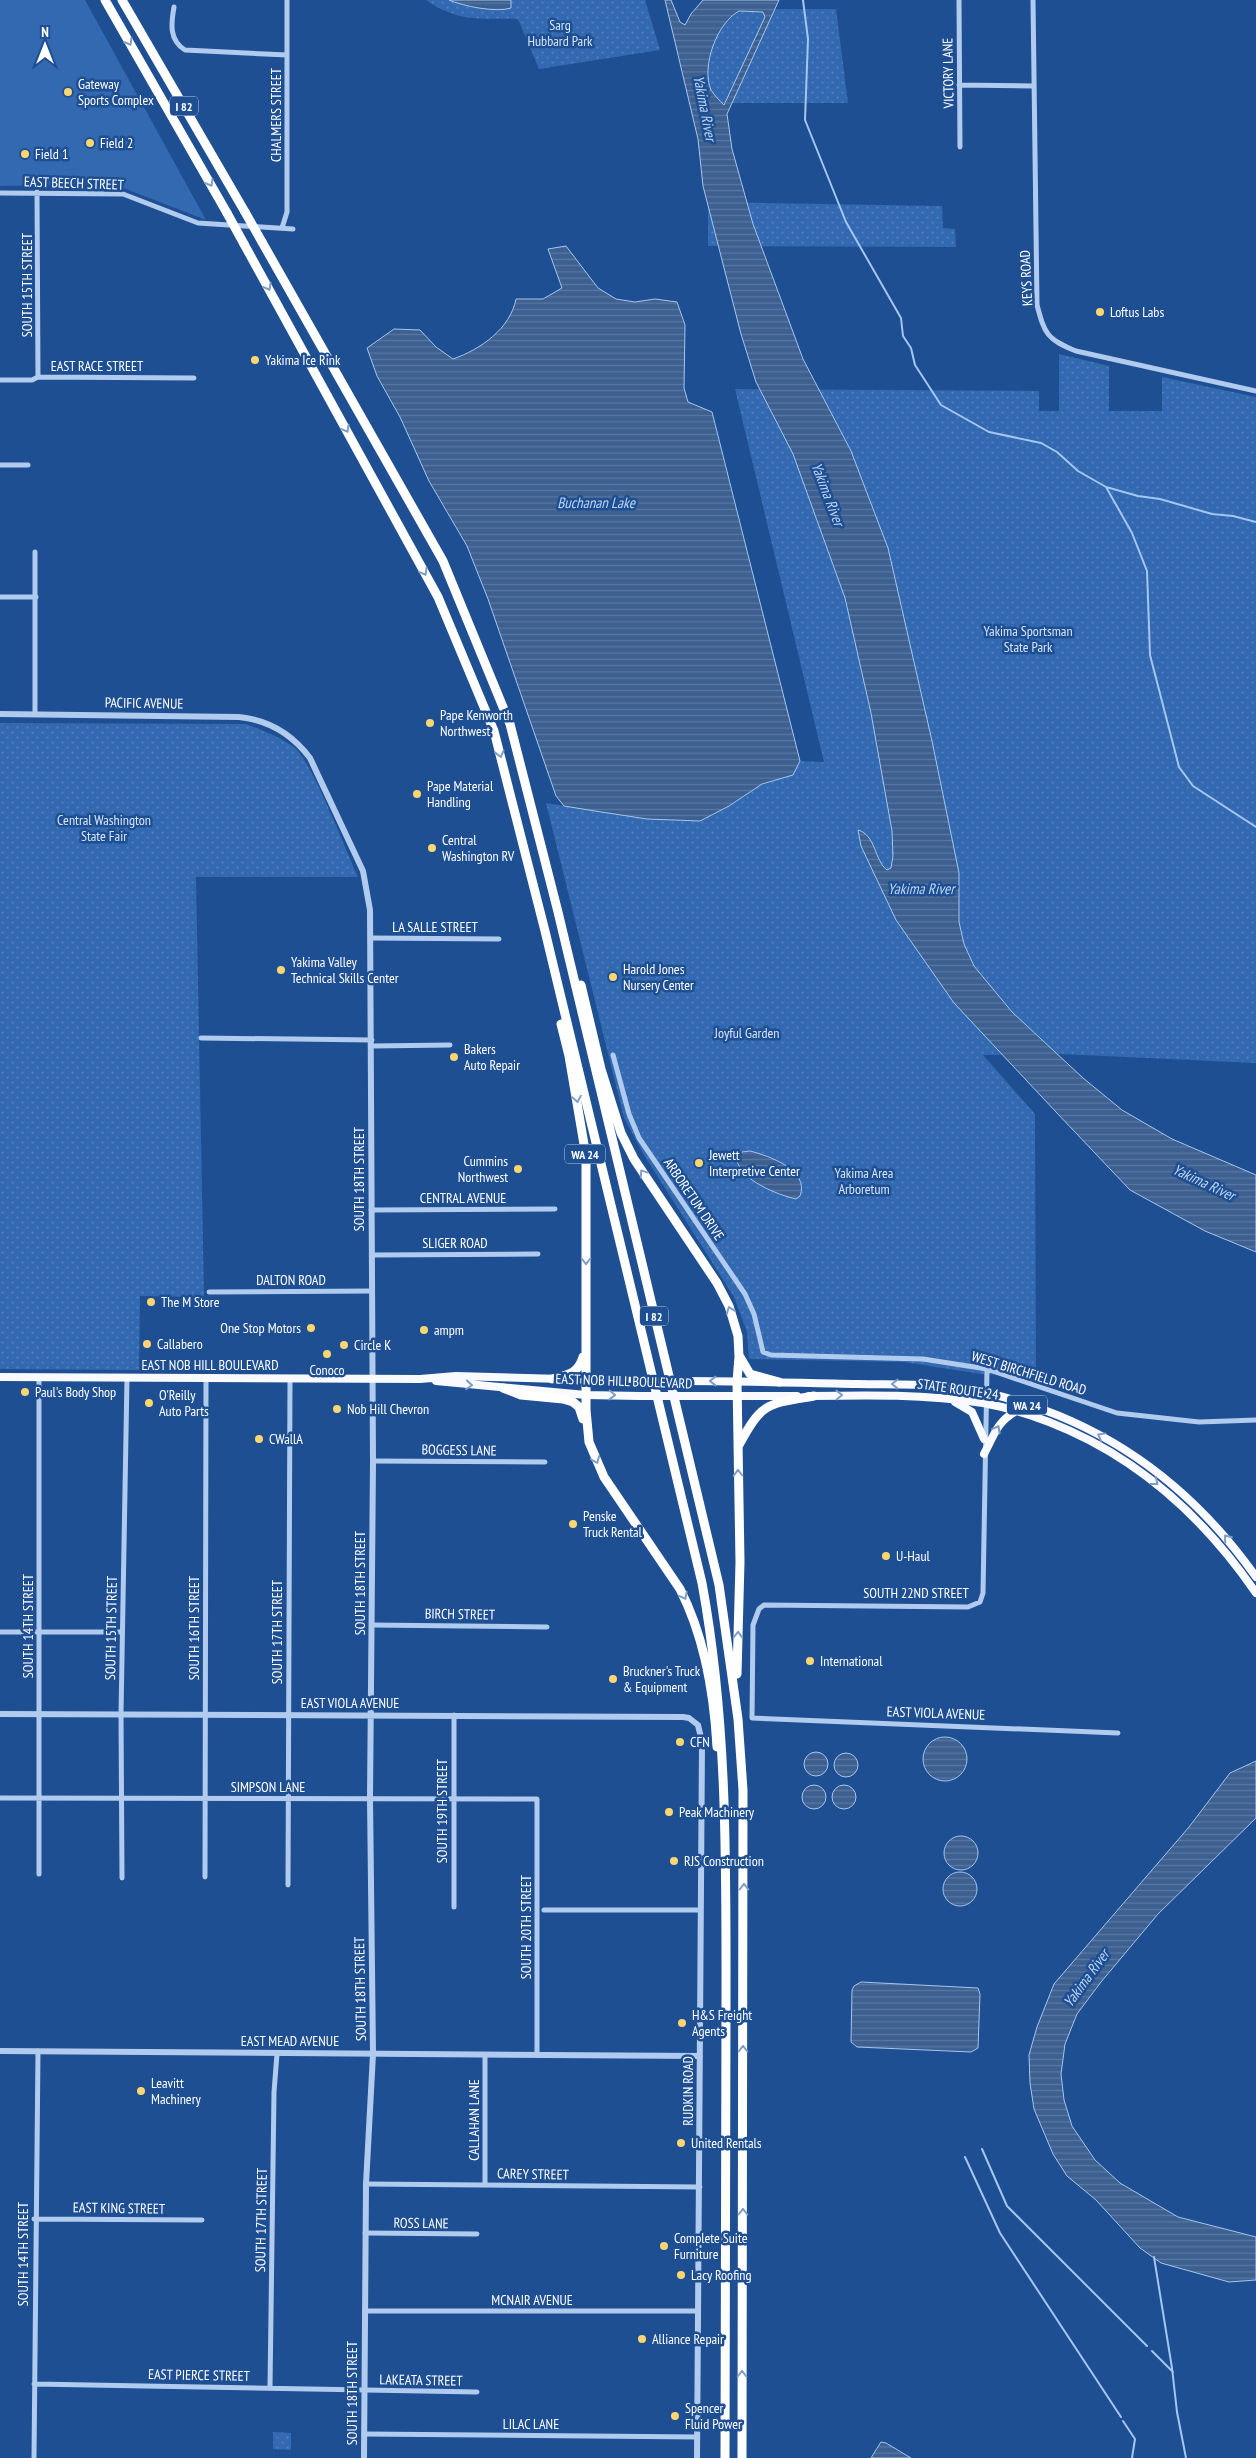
<svg xmlns="http://www.w3.org/2000/svg" width="1256" height="2458" font-family="'PT Sans Narrow',sans-serif">
<defs>
<pattern id="green-dots" width="8" height="8" patternUnits="userSpaceOnUse" patternTransform="scale(1.25)"><rect width="8" height="8" fill="#3269b1"/><path d="M2 2h.1M6 6h.1" fill="none" stroke="#5180bd" stroke-width="1.8" stroke-linecap="round"/></pattern>
<pattern id="water-rules" width="6" height="5" patternUnits="userSpaceOnUse" patternTransform="scale(1.25)"><rect width="6" height="5" fill="#3d6091"/><path d="M0 2.5h6" fill="none" stroke="#5a78a2"/></pattern>
</defs>
<rect width="100%" height="100%" fill="#1e4f93"/>
<path fill="url(#green-dots)" d="M426,0H645L660,50L539,69L518,19C482,18 459,23 426,0Z
M707,9H836L848,103H708Z
M708,202L942,206L943,228L955,229L956,247L708,246Z
M1059,354L1109,366V411H1162V377L1256,397V1063L1061,1054L983,1055L1035,1114L1036,1378L981,1374L904,1362L749,1359L747,1332L734,1297L644,1155L624,1118L546,803L647,819L700,821L729,806L762,784L793,775L800,761L824,762L735,389L1039,391V411H1059Z
M0,723L246,724C264,731 280,737 295,748C313,764 346,851 358,877H196L204,1297L140,1296L139,1370L0,1369Z
M273,2432L291,2433V2450L273,2449Z"/>
<path fill="#3269b1" d="M0,0H85L206,220L113,184L0,186Z"/>
<path fill="url(#water-rules)" stroke="#a4c6f0" fill-rule="evenodd" d="M449,0H511V8C497,13 462,6 449,0Z
M665,0H671L680,22L685,25L691,14L703,0H779L727,114L732,149L753,224L803,359L851,451L888,548L932,741L959,873V922L964,944L974,966L1012,1012L1083,1078L1122,1110L1172,1139L1256,1175V1252L1205,1231L1130,1190L1056,1112L954,1003L896,920L861,846L858,830C876,835 874,860 887,870L891,868L893,856L892,831L871,713L845,598L793,454L756,382L741,334L703,186L698,139ZM739,11L763,12L765,17L724,105C720,101 714,95 711,90C701,66 717,23 739,11Z
M566,246L598,288L616,299L635,302L655,299L677,302L685,325L684,388L688,402L712,412L800,761L793,775L762,784L729,806L700,821L647,819L595,811L564,806L556,796L488,599L467,546L429,481L400,417L377,376L367,348L394,329L420,330L436,347L453,359C481,349 510,329 516,299H543L562,288L548,249Z
M750,1151C769,1156 810,1170 800,1196L796,1199C778,1195 740,1180 737,1160L742,1152Z
M923 1759a22 22 0 1 1 44 0a22 22 0 1 1-44 0Z
M804 1764a12 12 0 1 1 24 0a12 12 0 1 1-24 0Z
M834 1765a12 12 0 1 1 24 0a12 12 0 1 1-24 0Z
M1256,1761V1818L1158,1914L1101,1982L1077,2014L1065,2044L1061,2074L1064,2100L1072,2126L1095,2160L1120,2183L1178,2217L1256,2237V2280L1229,2282L1161,2263L1140,2248L1096,2200L1067,2176L1053,2154L1034,2109L1030,2083L1029,2055L1037,2027L1054,1984L1189,1827L1230,1773Z
M802 1797a12 12 0 1 1 24 0a12 12 0 1 1-24 0Z
M832 1797a12 12 0 1 1 24 0a12 12 0 1 1-24 0Z
M944 1853a17 17 0 1 1 34 0a17 17 0 1 1-34 0Z
M943 1889a17 17 0 1 1 34 0a17 17 0 1 1-34 0Z
M861,1982L978,1988L980,1994L978,2048L971,2052L857,2047L851,2042L852,1990L854,1986Z
M881,2442L886,2443L911,2458H871Z"/>
<g fill="none" stroke-linecap="round" stroke-linejoin="round">
<path stroke="#a4c6f0" stroke-width="2" d="M803,0L808,39L805,120L846,222L901,318L903,336L911,348L915,365L941,405L989,432L1041,443L1057,452L1078,471L1106,487L1132,533L1147,571L1150,655L1179,767L1193,786L1256,827
M1106,487L1138,496L1160,499L1212,514L1233,516L1256,522
M982,2149L1007,2206L1147,2346
M965,2157L1000,2233L1121,2417
M1154,2257L1172,2368L1177,2412L1186,2458
M1152,2351L1173,2372
M1123,2421L1135,2439L1132,2458"/>
<path stroke="#b1cbee" stroke-width="5" d="M959,0L960,147
M1033,0L1037,305C1045,335 1047,339 1076,351L1256,391
M174,7C171,24 169,40 185,50L287,55
M959,85L1033,86
M37,192L38,377
M0,193L123,194L198,223L293,229
M282,228L287,212V0
M0,380H32L38,377L194,378
M0,465H28
M0,597H36
M35,714V552
M371,938L499,939
M201,1038L372,1040
M372,1046L450,1045
M613,1055L629,1114L639,1138L745,1294L754,1314L763,1352L771,1355L923,1359L987,1369L1117,1413L1199,1422L1256,1420
M371,1210L555,1209
M373,1255L538,1254
M209,1292L372,1291
M987,1369L983,1593L980,1602L968,1607L764,1605L759,1609L753,1625L752,1718L1118,1733
M39,1377V1874
M373,1461L545,1462
M372,1625L547,1627
M0,1632H122
M454,1715V1907
M0,1798L537,1799V2055
M205,1877L206,1378
M122,1878L121,1714L127,1378
M288,1885L290,1378
M544,1910H700
M366,2184L700,2187
M485,2184V2055
M34,2219L202,2220
M365,2233L477,2234
M365,2311H698
M34,2384L477,2392
M270,2387L274,2092L277,2054
M364,2434L697,2437
M34,2458L38,2051"/>
<path stroke="#b1cbee" stroke-width="6" d="M0,714L239,717C269,720 292,734 310,758L363,871L370,910L373,1461L370,1798L373,2054L366,2184L364,2458
M0,1714L683,1717L689,1718L698,1725L702,1742L697,2458
M0,2051L700,2056"/>
<path stroke="#f8faff" stroke-width="8" d="M0,1377L420,1379L456,1376L636,1381
M436,1381L586,1395L639,1396
M688,1381C745,1381 801,1383 858,1384C901,1385 945,1383 987,1393C1101,1419 1189,1482 1256,1577
M689,1396H797
M809,1396C868,1395 925,1394 983,1403C1005,1407 1028,1414 1049,1422C1137,1456 1203,1516 1256,1593
M955,1402L972,1412L984,1439
M984,1454C995,1434 996,1423 1016,1411"/>
<path stroke="#fff" stroke-width="9" d="M105,0L227,213
M122,0L245,212
M262,242L443,561L510,724L558,912L719,1585L738,1719L743,1790L742,2458
M244,244L438,597L494,731L545,931L702,1583C728,1724 726,1866 726,2009C726,2158 726,2308 725,2458
M581,985L601,1069L621,1133L634,1159L717,1283L729,1306L738,1336L739,1357L737,1381L740,1562L737,1674
M561,1024L569,1056L586,1156V1410L589,1442L604,1477L680,1589C705,1638 714,1692 717,1747
M740,1357L750,1374L779,1382
M552,1379C568,1375 578,1374 583,1357
M503,1388L521,1395L563,1399L573,1402L579,1407L583,1419
M739,1445C762,1402 767,1404 814,1396"/>
<path stroke="#f8faff" stroke-width="8" d="M636,1381H688
M639,1396H689"/>
<path stroke="#fff" stroke-width="9" d="M245,212L262,242
M227,213L244,244"/>
</g>
<defs><path id="oneway-chevron" d="M-2-3.5L2.5 0L-2 3.5" fill="none" stroke-width="1.6" stroke-linecap="round" stroke-linejoin="round" transform="scale(1.25)"/></defs>
<g stroke="#839ec4">
<use href="#oneway-chevron" transform="translate(129 42) rotate(60)"/>
<use href="#oneway-chevron" transform="translate(210 183) rotate(60)"/>
<use href="#oneway-chevron" transform="translate(268 287) rotate(61)"/>
<use href="#oneway-chevron" transform="translate(346 429) rotate(61)"/>
<use href="#oneway-chevron" transform="translate(424 572) rotate(61)"/>
<use href="#oneway-chevron" transform="translate(500 754) rotate(76)"/>
<use href="#oneway-chevron" transform="translate(577 1099) rotate(80)"/>
<use href="#oneway-chevron" transform="translate(643 1173) rotate(-124)"/>
<use href="#oneway-chevron" transform="translate(586 1261) rotate(90)"/>
<use href="#oneway-chevron" transform="translate(730 1310) rotate(-110)"/>
<use href="#oneway-chevron" transform="translate(596 1460) rotate(68)"/>
<use href="#oneway-chevron" transform="translate(738 1473) rotate(-91)"/>
<use href="#oneway-chevron" transform="translate(684 1596) rotate(62)"/>
<use href="#oneway-chevron" transform="translate(738 1635) rotate(-88)"/>
<use href="#oneway-chevron" transform="translate(744 1887) rotate(-90)"/>
<use href="#oneway-chevron" transform="translate(743 2049) rotate(-90)"/>
<use href="#oneway-chevron" transform="translate(743 2212) rotate(-90)"/>
<use href="#oneway-chevron" transform="translate(742 2374) rotate(-90)"/>
</g>
<g stroke="#809cc4">
<use href="#oneway-chevron" transform="translate(713 1381) rotate(180)"/>
<use href="#oneway-chevron" transform="translate(895 1384) rotate(-180)"/>
<use href="#oneway-chevron" transform="translate(469 1385) rotate(5)"/>
<use href="#oneway-chevron" transform="translate(612 1395) rotate(1)"/>
<use href="#oneway-chevron" transform="translate(839 1395) rotate(-1)"/>
<use href="#oneway-chevron" transform="translate(997 1429) rotate(-61)"/>
<use href="#oneway-chevron" transform="translate(1101 1436) rotate(-151)"/>
<use href="#oneway-chevron" transform="translate(1155 1482) rotate(38)"/>
<use href="#oneway-chevron" transform="translate(1227 1538) rotate(-129)"/>
</g>
<g fill="#fcd771" stroke="#1e4f93" stroke-width="2">
<circle cx="68" cy="92" r="5"/>
<circle cx="90" cy="143" r="5"/>
<circle cx="25" cy="154" r="5"/>
<circle cx="1100" cy="312" r="5"/>
<circle cx="255" cy="360" r="5"/>
<circle cx="430" cy="723" r="5"/>
<circle cx="417" cy="794" r="5"/>
<circle cx="432" cy="848" r="5"/>
<circle cx="281" cy="970" r="5"/>
<circle cx="613" cy="977" r="5"/>
<circle cx="454" cy="1057" r="5"/>
<circle cx="699" cy="1163" r="5"/>
<circle cx="518" cy="1169" r="5"/>
<circle cx="151" cy="1302" r="5"/>
<circle cx="311" cy="1328" r="5"/>
<circle cx="424" cy="1330" r="5"/>
<circle cx="147" cy="1344" r="5"/>
<circle cx="344" cy="1345" r="5"/>
<circle cx="327" cy="1354" r="5"/>
<circle cx="25" cy="1392" r="5"/>
<circle cx="149" cy="1403" r="5"/>
<circle cx="337" cy="1409" r="5"/>
<circle cx="259" cy="1439" r="5"/>
<circle cx="573" cy="1524" r="5"/>
<circle cx="886" cy="1556" r="5"/>
<circle cx="810" cy="1661" r="5"/>
<circle cx="613" cy="1679" r="5"/>
<circle cx="680" cy="1742" r="5"/>
<circle cx="669" cy="1812" r="5"/>
<circle cx="674" cy="1861" r="5"/>
<circle cx="682" cy="2023" r="5"/>
<circle cx="141" cy="2091" r="5"/>
<circle cx="681" cy="2143" r="5"/>
<circle cx="664" cy="2246" r="5"/>
<circle cx="681" cy="2275" r="5"/>
<circle cx="642" cy="2339" r="5"/>
<circle cx="675" cy="2416" r="5"/>
</g>
<g text-anchor="middle" dominant-baseline="central" stroke-width="5" stroke-linejoin="round" paint-order="stroke">
<g fill="#1e4f93" stroke="#bccadf" stroke-width="1">
<rect x="170" y="96.5" width="28" height="19" rx="4"/>
<rect x="565" y="1144.5" width="40" height="19" rx="4"/>
<rect x="640" y="1306.5" width="28" height="19" rx="4"/>
<rect x="1007" y="1395.5" width="40" height="19" rx="4"/>
</g>
<g font-size="12" font-weight="bold" fill="#fff">
<text x="184" y="106">I 82</text>
<text x="585" y="1154">WA 24</text>
<text x="654" y="1316">I 82</text>
<text x="1027" y="1405">WA 24</text>
</g>
<g font-size="14" fill="#d7e6fa" stroke="#1e4f93">
<text x="560" y="25">Sarg<tspan x="560" dy="16">Hubbard Park</tspan></text>
<text x="1028" y="631">Yakima Sportsman<tspan x="1028" dy="16">State Park</tspan></text>
<text x="104" y="820">Central Washington<tspan x="104" dy="16">State Fair</tspan></text>
<text x="747" y="1033">Joyful Garden</text>
<text x="864" y="1173">Yakima Area<tspan x="864" dy="16">Arboretum</tspan></text>
</g>
<g font-size="14" fill="#fff" stroke="#1e4f93">
<text transform="translate(948 73) rotate(-91)">VICTORY LANE</text>
<text transform="translate(276 115) rotate(-90)">CHALMERS STREET</text>
<text transform="translate(74 183) rotate(2)">EAST BEECH STREET</text>
<text transform="translate(1026 278) rotate(-93)">KEYS ROAD</text>
<text transform="translate(27 285) rotate(-90)">SOUTH 15TH STREET</text>
<text x="97" y="366">EAST RACE STREET</text>
<text transform="translate(144 703) rotate(1)">PACIFIC AVENUE</text>
<text x="435" y="927">LA SALLE STREET</text>
<text transform="translate(359 1179) rotate(-90)">SOUTH 18TH STREET</text>
<text x="463" y="1198">CENTRAL AVENUE</text>
<text transform="translate(694 1199) rotate(56)">ARBORETUM DRIVE</text>
<text x="455" y="1243">SLIGER ROAD</text>
<text x="291" y="1280">DALTON ROAD</text>
<text x="210" y="1365">EAST NOB HILL BOULEVARD</text>
<text transform="translate(1029 1373) rotate(17)">WEST BIRCHFIELD ROAD</text>
<text transform="translate(624 1381) rotate(2)">EAST NOB HILL BOULEVARD</text>
<text transform="translate(958 1389) rotate(8)">STATE ROUTE 24</text>
<text transform="translate(459 1450) rotate(1)">BOGGESS LANE</text>
<text transform="translate(360 1583) rotate(-90)">SOUTH 18TH STREET</text>
<text x="916" y="1593">SOUTH 22ND STREET</text>
<text transform="translate(460 1614) rotate(1)">BIRCH STREET</text>
<text transform="translate(28 1626) rotate(-90)">SOUTH 14TH STREET</text>
<text transform="translate(111 1628) rotate(-89)">SOUTH 15TH STREET</text>
<text transform="translate(194 1628) rotate(-90)">SOUTH 16TH STREET</text>
<text transform="translate(277 1632) rotate(-90)">SOUTH 17TH STREET</text>
<text x="350" y="1703">EAST VIOLA AVENUE</text>
<text transform="translate(936 1713) rotate(2)">EAST VIOLA AVENUE</text>
<text x="268" y="1787">SIMPSON LANE</text>
<text transform="translate(442 1811) rotate(-90)">SOUTH 19TH STREET</text>
<text transform="translate(526 1927) rotate(-90)">SOUTH 20TH STREET</text>
<text transform="translate(360 1989) rotate(-91)">SOUTH 18TH STREET</text>
<text x="290" y="2041">EAST MEAD AVENUE</text>
<text transform="translate(688 2091) rotate(-90)">RUDKIN ROAD</text>
<text transform="translate(474 2120) rotate(-90)">CALLAHAN LANE</text>
<text transform="translate(533 2174) rotate(1)">CAREY STREET</text>
<text transform="translate(119 2208) rotate(1)">EAST KING STREET</text>
<text transform="translate(261 2220) rotate(-89)">SOUTH 17TH STREET</text>
<text transform="translate(421 2223) rotate(1)">ROSS LANE</text>
<text transform="translate(23 2254) rotate(-90)">SOUTH 14TH STREET</text>
<text x="532" y="2300">MCNAIR AVENUE</text>
<text transform="translate(199 2375) rotate(1)">EAST PIERCE STREET</text>
<text transform="translate(421 2380) rotate(1)">LAKEATA STREET</text>
<text transform="translate(352 2393) rotate(-90)">SOUTH 18TH STREET</text>
<text x="531" y="2424">LILAC LANE</text>
</g>
<g font-size="14" fill="#fff" stroke="#1e4f93" text-anchor="start">
<text x="78" y="84">Gateway<tspan x="78" dy="16">Sports Complex</tspan></text>
<text x="100" y="143">Field 2</text>
<text x="35" y="154">Field 1</text>
<text x="1110" y="312">Loftus Labs</text>
<text x="265" y="360">Yakima Ice Rink</text>
<text x="440" y="715">Pape Kenworth<tspan x="440" dy="16">Northwest</tspan></text>
<text x="427" y="786">Pape Material<tspan x="427" dy="16">Handling</tspan></text>
<text x="442" y="840">Central<tspan x="442" dy="16">Washington RV</tspan></text>
<text x="291" y="962">Yakima Valley<tspan x="291" dy="16">Technical Skills Center</tspan></text>
<text x="623" y="969">Harold Jones<tspan x="623" dy="16">Nursery Center</tspan></text>
<text x="464" y="1049">Bakers<tspan x="464" dy="16">Auto Repair</tspan></text>
<text x="709" y="1155">Jewett<tspan x="709" dy="16">Interpretive Center</tspan></text>
<text x="508" y="1161" text-anchor="end">Cummins<tspan x="508" dy="16">Northwest</tspan></text>
<text x="161" y="1302">The M Store</text>
<text x="301" y="1328" text-anchor="end">One Stop Motors</text>
<text x="434" y="1330">ampm</text>
<text x="157" y="1344">Callabero</text>
<text x="354" y="1345">Circle K</text>
<text x="327" y="1370" text-anchor="middle">Conoco</text>
<text x="35" y="1392">Paul's Body Shop</text>
<text x="159" y="1395">O'Reilly<tspan x="159" dy="16">Auto Parts</tspan></text>
<text x="347" y="1409">Nob Hill Chevron</text>
<text x="269" y="1439">CWallA</text>
<text x="583" y="1516">Penske<tspan x="583" dy="16">Truck Rental</tspan></text>
<text x="896" y="1556">U-Haul</text>
<text x="820" y="1661">International</text>
<text x="623" y="1671">Bruckner's Truck<tspan x="623" dy="16">&amp; Equipment</tspan></text>
<text x="690" y="1742">CFN</text>
<text x="679" y="1812">Peak Machinery</text>
<text x="684" y="1861">RJS Construction</text>
<text x="692" y="2015">H&amp;S Freight<tspan x="692" dy="16">Agents</tspan></text>
<text x="151" y="2083">Leavitt<tspan x="151" dy="16">Machinery</tspan></text>
<text x="691" y="2143">United Rentals</text>
<text x="674" y="2238">Complete Suite<tspan x="674" dy="16">Furniture</tspan></text>
<text x="691" y="2275">Lacy Roofing</text>
<text x="652" y="2339">Alliance Repair</text>
<text x="685" y="2408">Spencer<tspan x="685" dy="16">Fluid Power</tspan></text>
</g>
<g font-size="15" font-style="italic" fill="#bdd5f5" stroke="#1e4f93">
<text transform="translate(705 108) rotate(79)">Yakima River</text>
<text transform="translate(828 494) rotate(69)">Yakima River</text>
<text x="596" y="502">Buchanan Lake</text>
<text x="921" y="888">Yakima River</text>
<text transform="translate(1204 1182) rotate(25)">Yakima River</text>
<text transform="translate(1086 1978) rotate(-54)">Yakima River</text>
</g>
</g>
<g transform="translate(45 45)" stroke="#1e4f93" stroke-width="4" paint-order="stroke">
<path d="M0-4L9 19L0 12L-9 19Z" fill="#ffffff"/>
<text y="-8" font-size="14" font-weight="bold" text-anchor="middle" fill="#ffffff">N</text>
</g>
</svg>
